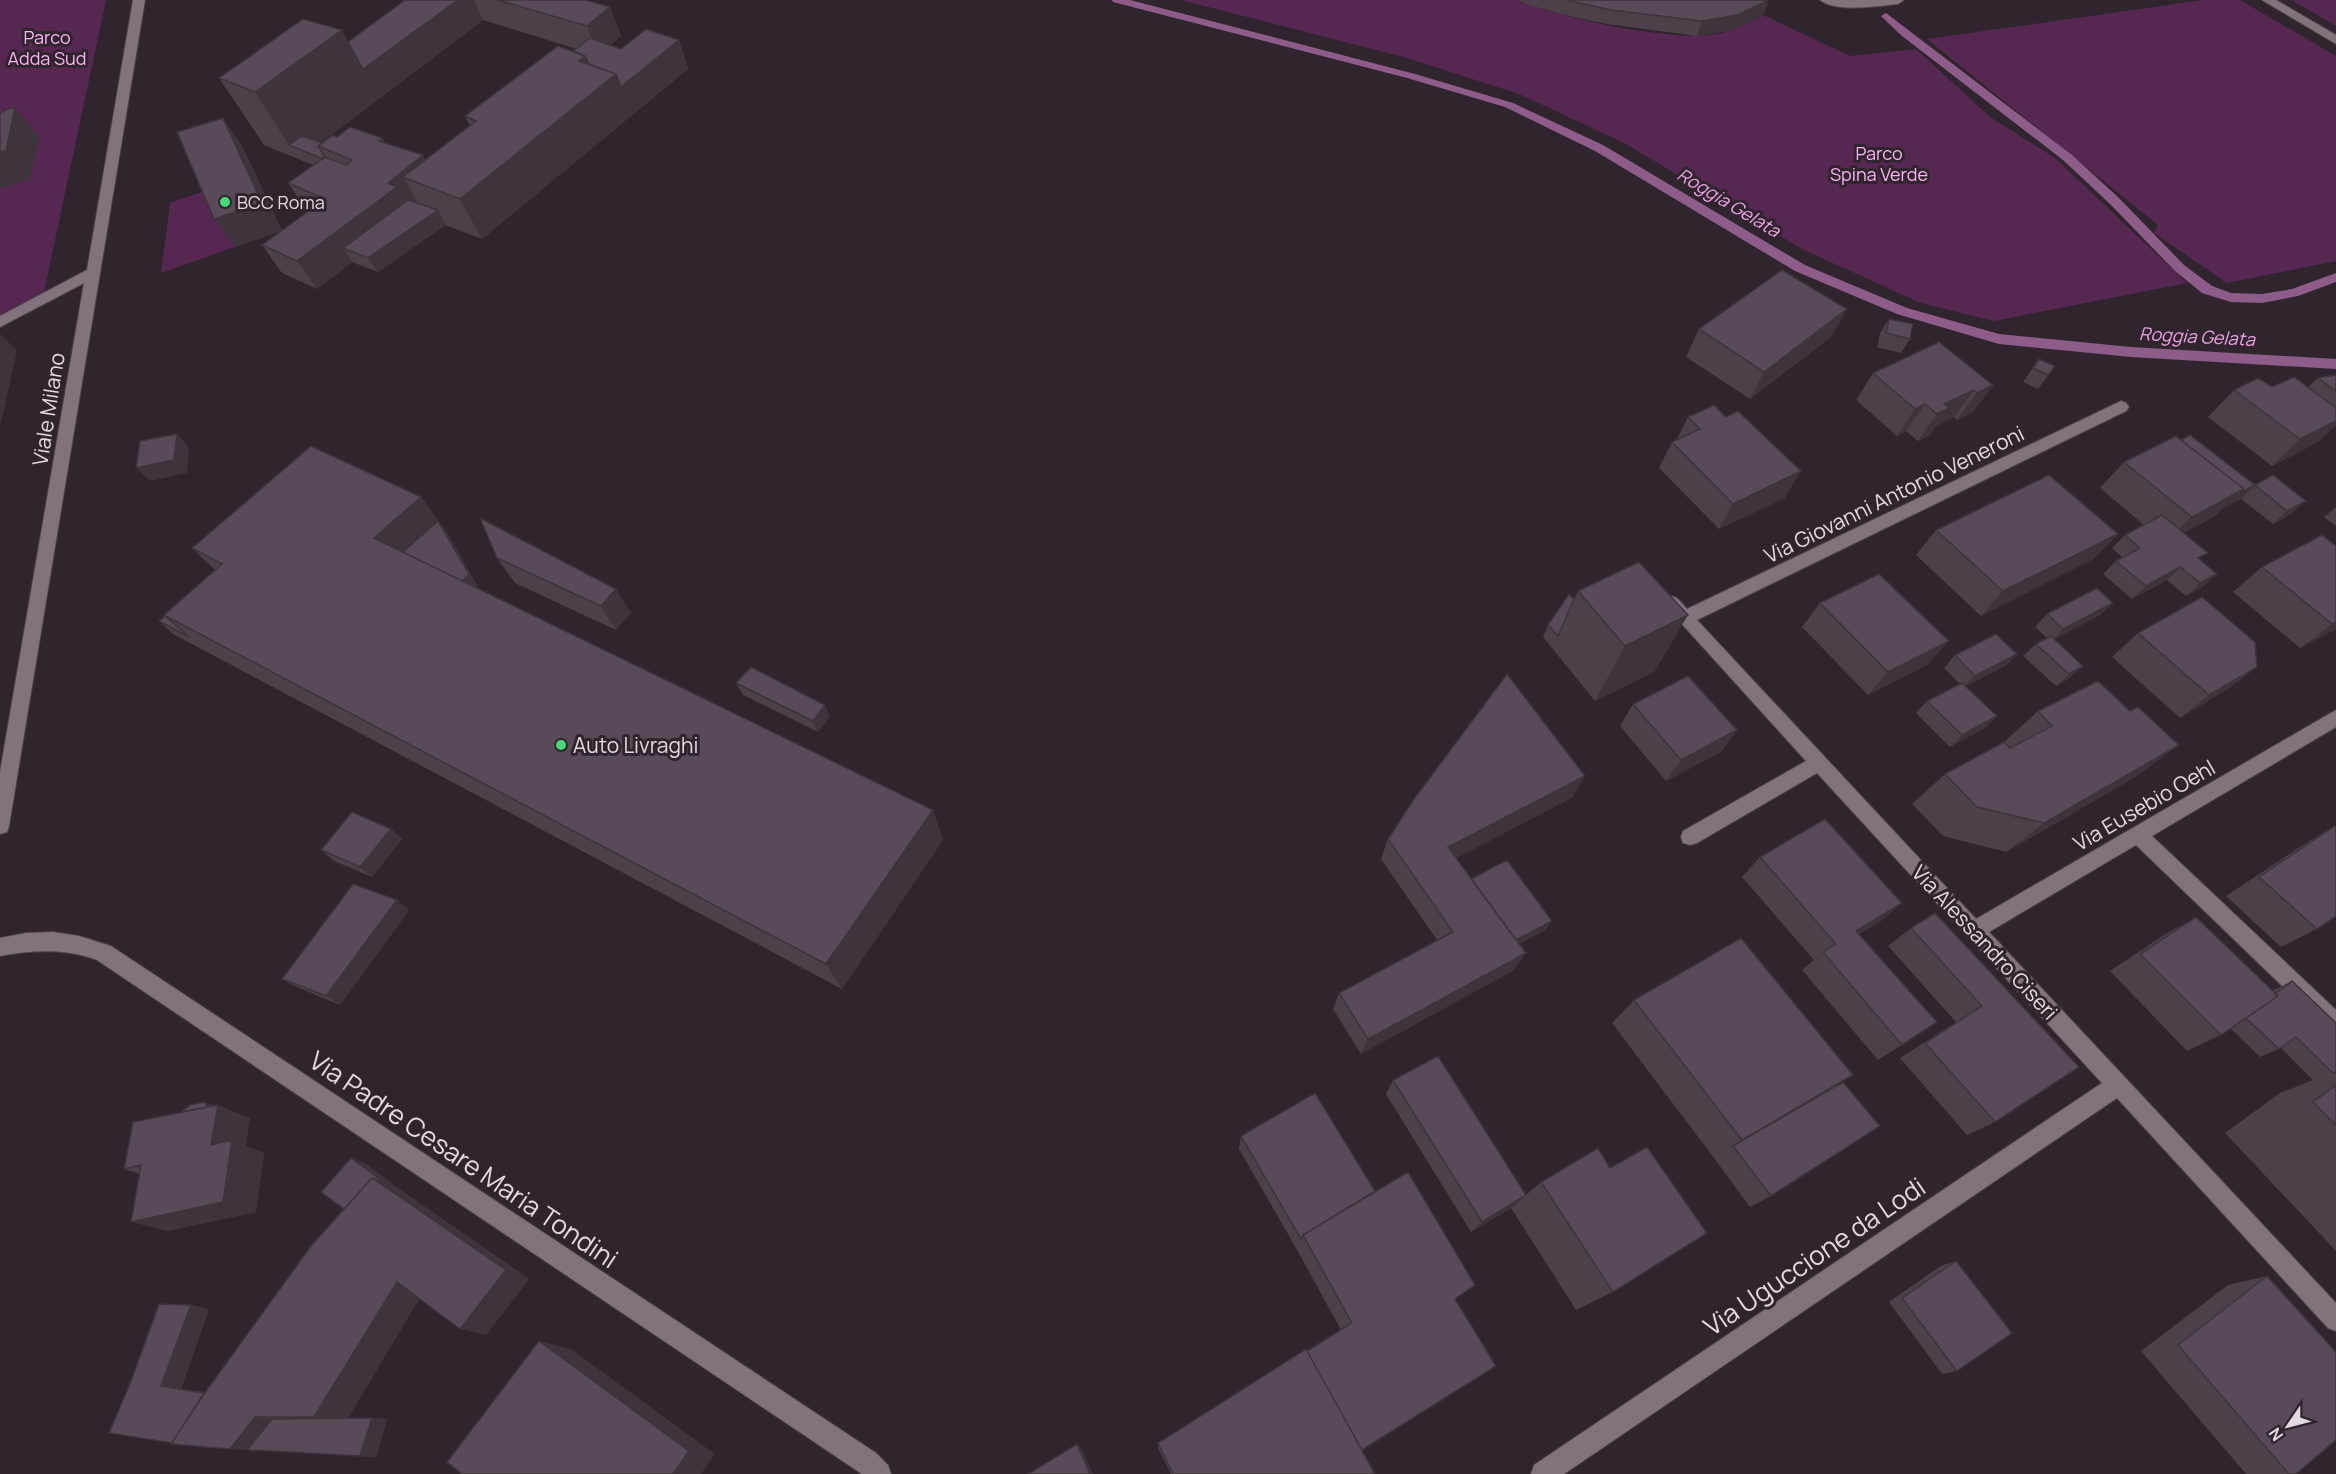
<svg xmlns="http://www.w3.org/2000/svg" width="2336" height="1474" font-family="Manrope,sans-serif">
<rect width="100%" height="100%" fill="#30242f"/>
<path fill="#562851" d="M0,0H106L44,292L0,315Z
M1181,0H1518C1559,18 1673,42 1716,34C1733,31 1748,23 1763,15L1850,56L1916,49L1990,117L2055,158L2187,283L1994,321L1918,302L1802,249L1626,144L1519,94L1407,58Z
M2203,0H2240L2336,56V261L2227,283L2154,233L2158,225L1927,39Z
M2292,0H2336V26Z
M210,189L235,247L161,273L170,203Z"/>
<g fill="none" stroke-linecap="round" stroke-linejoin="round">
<path fill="#8e5c88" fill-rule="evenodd" d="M1112,0H1130L1415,74L1513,103L1603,145L1805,265L1907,308L1999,334L2131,347L2336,359V369L2131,357L1999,344L1897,314L1795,271L1595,151L1505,107L1407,78L1113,2Z
M1886,13L2072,155L2119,198L2184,265L2212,286L2231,293L2262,294L2292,289L2336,273V282L2298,296L2262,303L2231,302L2202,293L2175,271L2110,204L2063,160L1902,36L1881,16Z"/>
<g stroke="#4d424c" stroke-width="2">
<path id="minor" d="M133,0H145L9,826L7,832L0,834V772L84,283L0,327V316L87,270Z
M1820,0H1904L1898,4C1878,6 1836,13 1820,0Z
M2262,0H2276L2336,35V44Z
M2121,401L2126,403L2129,407L2126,411L1697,620L1976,919L2336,710V727L2152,836L2336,1010V1034L2329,1031L2136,845L1989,932L2336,1303V1331L2328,1328L2117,1098L1564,1474H1531L1534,1465L2102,1083L1817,773L1697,843L1690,845L1683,843L1681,837L1683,831L1806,761L1662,602L1664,597C1675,593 1680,601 1687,609Z
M53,932L79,936L111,946L876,1453L888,1465L891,1474H862L97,960C66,948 32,950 0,956V938L26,933Z"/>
</g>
<use href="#minor" fill="#81727e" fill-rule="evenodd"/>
</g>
<path fill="#4c404a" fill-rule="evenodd" d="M405,0H586L610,7L621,36L610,45L621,49L679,40L688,69L482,239L445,225L378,272L352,262L317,289L282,273L262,245L281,231L235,247L242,146L282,231L308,212L288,183L313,165L264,145L219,78L342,30L348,42ZM483,20L577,49L465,116L470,126L425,160L385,143L382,138L337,137L323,143L322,142Z
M1518,0H1769L1763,15L1732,30L1697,36L1607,24L1564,15L1526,4Z
M1889,319L1910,339L1901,353L1877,347L1880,333Z
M1699,329L1831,337L1750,399L1686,357Z
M2039,359L2055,366L2038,389L2023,382Z
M1873,373L1993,385L1973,412L1957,420L1954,417L1936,426L1930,435L1918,441L1906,431L1897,436L1856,400Z
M2336,375V425L2318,442L2272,466L2208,417L2234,390L2272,387H2308L2318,378Z
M1688,417L1785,498L1719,529L1659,468L1672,442L1677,439Z
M2181,440L2255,485L2241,499L2223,508L2217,515L2183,533L2200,560L2217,574L2202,587L2186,596L2167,580L2132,599L2103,574L2116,561L2123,558L2112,548L2125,535L2144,525L2100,488L2124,462Z
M2273,475L2291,514L2273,524L2241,499L2255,485Z
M421,497L448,534L478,587L477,588L943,840L842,989L173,634L159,621L215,570L192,548Z
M2336,507V526L2324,517Z
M1936,530L2118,534L2093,559L1981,616L1916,555Z
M2322,535L2336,629L2300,648L2233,592L2262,567Z
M497,558L631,613L616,630L515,583Z
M1578,591L1655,671L1595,701L1543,637L1548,625L1574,599Z
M1820,603L1949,641L1927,665L1868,695L1802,627Z
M2113,603L2100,615L2054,639L2070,678L2056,686L2023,656L2036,644L2047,638L2035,627L2047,614Z
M2138,633L2257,667L2226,690L2180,718L2112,657Z
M2017,654L2005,666L1966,686L1997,716L1985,728L1950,747L1916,713L1927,701L1960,684L1944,668L1955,655Z
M736,683L830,717L818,732L743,695Z
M1633,704L1737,730L1721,752L1666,781L1620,726Z
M2038,711L2137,776L2006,852L1943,836L1912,804L1945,774L2004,742Z
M1573,797L1456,858L1471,879L1552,921L1545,930L1519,944L1514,970L1361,1054L1333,1009L1339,993L1437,940L1381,859L1388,839Z
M2336,825V916L2317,929L2281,947L2226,896L2300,847Z
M391,829L402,839L372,877L334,861L321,850Z
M1760,857L1880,922L1859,934L1902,1045L1878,1060L1802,970L1814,960L1742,877Z
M397,900L409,910L340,1005L297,987L282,979Z
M2196,917L2272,991L2292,981L2336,1023V1251L2225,1133L2280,1093L2313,1080L2281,1048L2260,1057L2231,1029L2221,1035L2187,1051L2110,971L2164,935Z
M1911,928L2079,1067L1995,1122L1967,1135L1900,1058L1956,1022L1888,946Z
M1634,1000L1843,1082L1771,1196L1750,1207L1714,1158L1612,1023Z
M1393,1080L1526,1195L1541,1182L1613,1292L1576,1310L1511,1208L1514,1206L1471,1232L1386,1094Z
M204,1102L250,1118L246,1146L264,1153L256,1212L167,1231L140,1174L124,1169L181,1112Z
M1241,1136L1375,1191L1455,1300L1362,1450L1375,1474H1171L1158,1448V1443L1341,1330L1296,1248L1239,1149Z
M351,1158L366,1164L399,1189L529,1279L486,1335L419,1299L348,1418L387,1419L376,1457L230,1449L172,1443L109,1433L209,1309L181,1389L205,1392L344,1209Z
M1956,1261L1957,1371L1942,1374L1889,1302L1941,1266Z
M2267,1276L2296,1474H2246L2141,1351L2228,1285Z"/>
<path fill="#3e343c" d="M458,0H474L483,20L308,153L289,145L255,92L342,30L363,69Z
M1769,0L1763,15L1732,30L1697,36L1702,21Z
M610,7L621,36L598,55L587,26Z
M679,40L688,69L482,239L460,199L616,74Z
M585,56L594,77L579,61Z
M15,108L39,137L30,179L0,188V152Z
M223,118L242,146L282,231L235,247L214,219Z
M423,155L438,184L403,177L417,202L409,208L343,248L352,262L317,289L297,261L388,183Z
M438,210L446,225L378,272L368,258Z
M1847,309L1831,337L1750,399L1764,372Z
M0,334L17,351L0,427Z
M1993,385L1973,412L1957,420L1977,393Z
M1974,390L1954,417L1936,426L1930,435L1918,441L1944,404Z
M1925,404L1906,431L1897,436L1915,409Z
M2336,421V425L2318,442L2272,466L2300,439Z
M177,434L189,447L187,473L150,481L136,468Z
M1801,471L1785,498L1719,529L1733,504Z
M2255,485L2241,499L2223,508L2217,515L2165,542L2192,517L2244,489Z
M421,497L448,534L478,587L462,604L409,569L374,538Z
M2306,501L2291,514L2273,524L2287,511Z
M2118,534L2093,559L1981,616L2003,591Z
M2180,567L2167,580L2132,599L2146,586Z
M2217,574L2202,587L2186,596L2200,583Z
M616,589L631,613L616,630L601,606Z
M2113,603L2100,615L2051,641L2063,629Z
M1688,615L1655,671L1595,701L1625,646Z
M2336,622V629L2300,648L2332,624Z
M1949,641L1927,665L1868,695L1888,672Z
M2017,654L2005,666L1963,687L1975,676Z
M2083,666L2070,678L2056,686L2069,674Z
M2257,667L2226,690L2180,718L2209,695Z
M825,705L830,717L818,732L813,721Z
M1997,716L1985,728L1950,747L1962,735Z
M1737,730L1721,752L1666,781L1681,760Z
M2179,745L2137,776L2006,852L2044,823Z
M1585,776L1573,797L1440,867L1448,847Z
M933,810L943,840L842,989L826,964Z
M391,829L402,839L372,877L360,867Z
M397,900L409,910L340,1005L326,996Z
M1902,903L1880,922L1835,949L1856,931Z
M1552,921L1545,930L1503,953L1508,944Z
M1526,953L1514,970L1361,1054L1368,1039Z
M204,1102L218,1108V1105L250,1118L246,1146L264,1153L256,1212L167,1231L131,1222L211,1145Z
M351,1158L366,1164L399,1189L529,1279L486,1335L460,1329L372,1178Z
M1526,1195L1514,1206L1471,1232L1482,1222Z
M397,1282L424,1290L346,1421L314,1417Z
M191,1305L209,1309L181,1389L161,1386Z
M539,1341L571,1349L715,1454L701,1474H673Z
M255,1417L289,1421L266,1451L230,1449Z
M372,1418L387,1419L376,1457L360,1456Z
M1077,1444L1080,1446L1093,1474H1090Z"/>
<path fill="#584a56" stroke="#3e343c" stroke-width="1.5" d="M405,0H458L363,69L348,42Z
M498,0H586L610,7L587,26Z
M1566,0H1769L1737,15L1702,21L1611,10Z
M303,19L342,30L255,92L219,78Z
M646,29L679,40L621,87L616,74L589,64L585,56L573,51L590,38L621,49Z
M558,46L585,56L579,61L616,74L460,199L403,177L476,121L465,116Z
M15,108L6,151L0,152V113L8,109Z
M223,118L262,203L214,219L177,132Z
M350,127L382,138L379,141L423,155L388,183L397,187L297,261L262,245L325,199L288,183L325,157L346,165L352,160L318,146L333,135L337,137Z
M302,136L323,143L318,146L325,157L323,159L289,145Z
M408,200L438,210L368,258L343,248Z
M1782,270L1847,309L1764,372L1699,329Z
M1889,319L1913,324L1910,339L1886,333Z
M1939,342L1993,385L1977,393L1974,390L1944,404L1949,408L1937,414L1925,404L1915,409L1873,373Z
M2039,359L2055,366L2048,375L2033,368Z
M2336,375V391L2318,378Z
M2294,377L2336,408V421L2300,439L2234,390L2258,378L2272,387Z
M1714,405L1726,417L1738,411L1801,471L1733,504L1672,442L1700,429L1688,417Z
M177,434L174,460L136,468L140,441Z
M2190,435L2255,485L2237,495L2244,489L2181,440Z
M2176,436L2244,489L2192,517L2124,462Z
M311,446L421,497L374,538L933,810L826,964L164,615L222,564L192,548Z
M2049,475L2118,534L2003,591L1936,530Z
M2273,475L2306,501L2287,511L2255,485Z
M2162,515L2208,553L2198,558L2217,574L2200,583L2180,567L2146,586L2116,561L2140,548L2125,535Z
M480,518L616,589L601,606L497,558Z
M438,521L469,574L462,581L403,552Z
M2322,535L2336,546V622L2332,624L2262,567Z
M1639,562L1688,615L1625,646L1578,591Z
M1879,574L1949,641L1888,672L1820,603Z
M2097,588L2113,603L2063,629L2047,614Z
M1569,594L1574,599L1558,636L1548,625Z
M2202,597L2255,642L2257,667L2209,695L2138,633Z
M165,616L189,637L159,621Z
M1996,634L2017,654L1975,676L1955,655Z
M2051,636L2083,666L2069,674L2036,644Z
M751,667L825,705L813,721L736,683Z
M1507,674L1585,776L1448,847L1526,953L1368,1039L1339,993L1453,932L1388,839L1414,799Z
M1688,676L1737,730L1681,760L1633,704Z
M2098,681L2130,711L2138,707L2179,745L2044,823L1977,807L1945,774L2004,742L2010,748L2052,726L2038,711Z
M1962,683L1997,716L1962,735L1927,701Z
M352,812L391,829L360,867L321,850Z
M1825,819L1902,903L1856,931L1937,1022L1902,1045L1823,952L1836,944L1760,857Z
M2335,826L2336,827V916L2317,929L2259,877Z
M1507,860L1552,921L1516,940L1471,879Z
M353,884L397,900L326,996L282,979Z
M1935,913L2079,1067L1995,1122L1925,1043L1982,1006L1911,928Z
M2196,917L2278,996L2221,1035L2140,954Z
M1741,938L1853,1075L1742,1140L1634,1000Z
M2292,981L2336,1023V1072L2333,1073L2296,1037L2279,1049L2246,1018L2278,996L2275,994Z
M1438,1056L1526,1195L1482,1222L1393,1080Z
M1843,1082L1880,1126L1771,1196L1733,1146Z
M2336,1085V1125L2313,1102Z
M1315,1093L1375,1191L1303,1235L1301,1239L1241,1136Z
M204,1102L208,1107L181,1112L190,1105Z
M218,1105L211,1145L232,1140L223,1202L131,1222L141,1165L124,1169L133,1122Z
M1647,1147L1707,1233L1613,1292L1541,1182L1598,1148L1610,1168Z
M351,1158L385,1183L372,1178L344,1209L321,1192Z
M1408,1172L1475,1285L1455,1299L1496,1366L1362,1450L1307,1351L1352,1323L1303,1235Z
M372,1178L506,1270L460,1329L397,1282L314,1417H255L230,1449L171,1444L204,1394L311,1246Z
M1956,1261L2012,1333L1957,1371L1902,1298Z
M2267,1276L2336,1352V1440L2296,1474H2289L2178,1345Z
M159,1304L191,1305L161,1386L204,1393L172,1443L109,1433L131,1381Z
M539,1341L689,1451L673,1474H462L447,1462Z
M1306,1349L1375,1474H1173L1158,1443Z
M372,1418L360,1456L247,1450L272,1419Z
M1077,1444L1090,1474H1028Z"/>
<g fill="#48d779" stroke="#30242f" stroke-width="2">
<circle cx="225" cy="202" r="6"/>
<circle cx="561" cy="745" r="6"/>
</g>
<g text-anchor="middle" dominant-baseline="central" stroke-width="6" stroke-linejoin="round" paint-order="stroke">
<g font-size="18" fill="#feb3f4" stroke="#30242f">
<text x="47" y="37">Parco<tspan x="47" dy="21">Adda Sud</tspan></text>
<text x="1879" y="153">Parco<tspan x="1879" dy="21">Spina Verde</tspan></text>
</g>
<g font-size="18" fill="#e2dae1" stroke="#30242f" text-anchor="start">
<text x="237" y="202">BCC Roma</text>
</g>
<g font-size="18" font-style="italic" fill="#eca2e3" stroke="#30242f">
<text transform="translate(1729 202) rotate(31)">Roggia Gelata</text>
<text transform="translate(2197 336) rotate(3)">Roggia Gelata</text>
</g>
<g font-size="21" fill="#e2dae1" stroke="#30242f">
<text transform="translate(48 409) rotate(-81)">Viale Milano</text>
<text transform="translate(1894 494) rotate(-26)">Via Giovanni Antonio Veneroni</text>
<text transform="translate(2144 805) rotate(-30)">Via Eusebio Oehl</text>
<text transform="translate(1985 942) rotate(47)">Via Alessandro Ciseri</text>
</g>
<g font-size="21" fill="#e2dae1" stroke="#30242f" text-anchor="start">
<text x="573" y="745">Auto Livraghi</text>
</g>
<g font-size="26" fill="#e2dae1" stroke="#30242f">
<text transform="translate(464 1159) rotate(34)">Via Padre Cesare Maria Tondini</text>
<text transform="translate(1814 1256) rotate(-34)">Via Uguccione da Lodi</text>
</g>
</g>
<g transform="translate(2288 1426) rotate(235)" stroke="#30242f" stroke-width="4.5" paint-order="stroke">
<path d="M0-4.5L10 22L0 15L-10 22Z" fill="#e2dae1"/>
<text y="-9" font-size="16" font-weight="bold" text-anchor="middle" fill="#e2dae1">N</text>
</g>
</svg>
